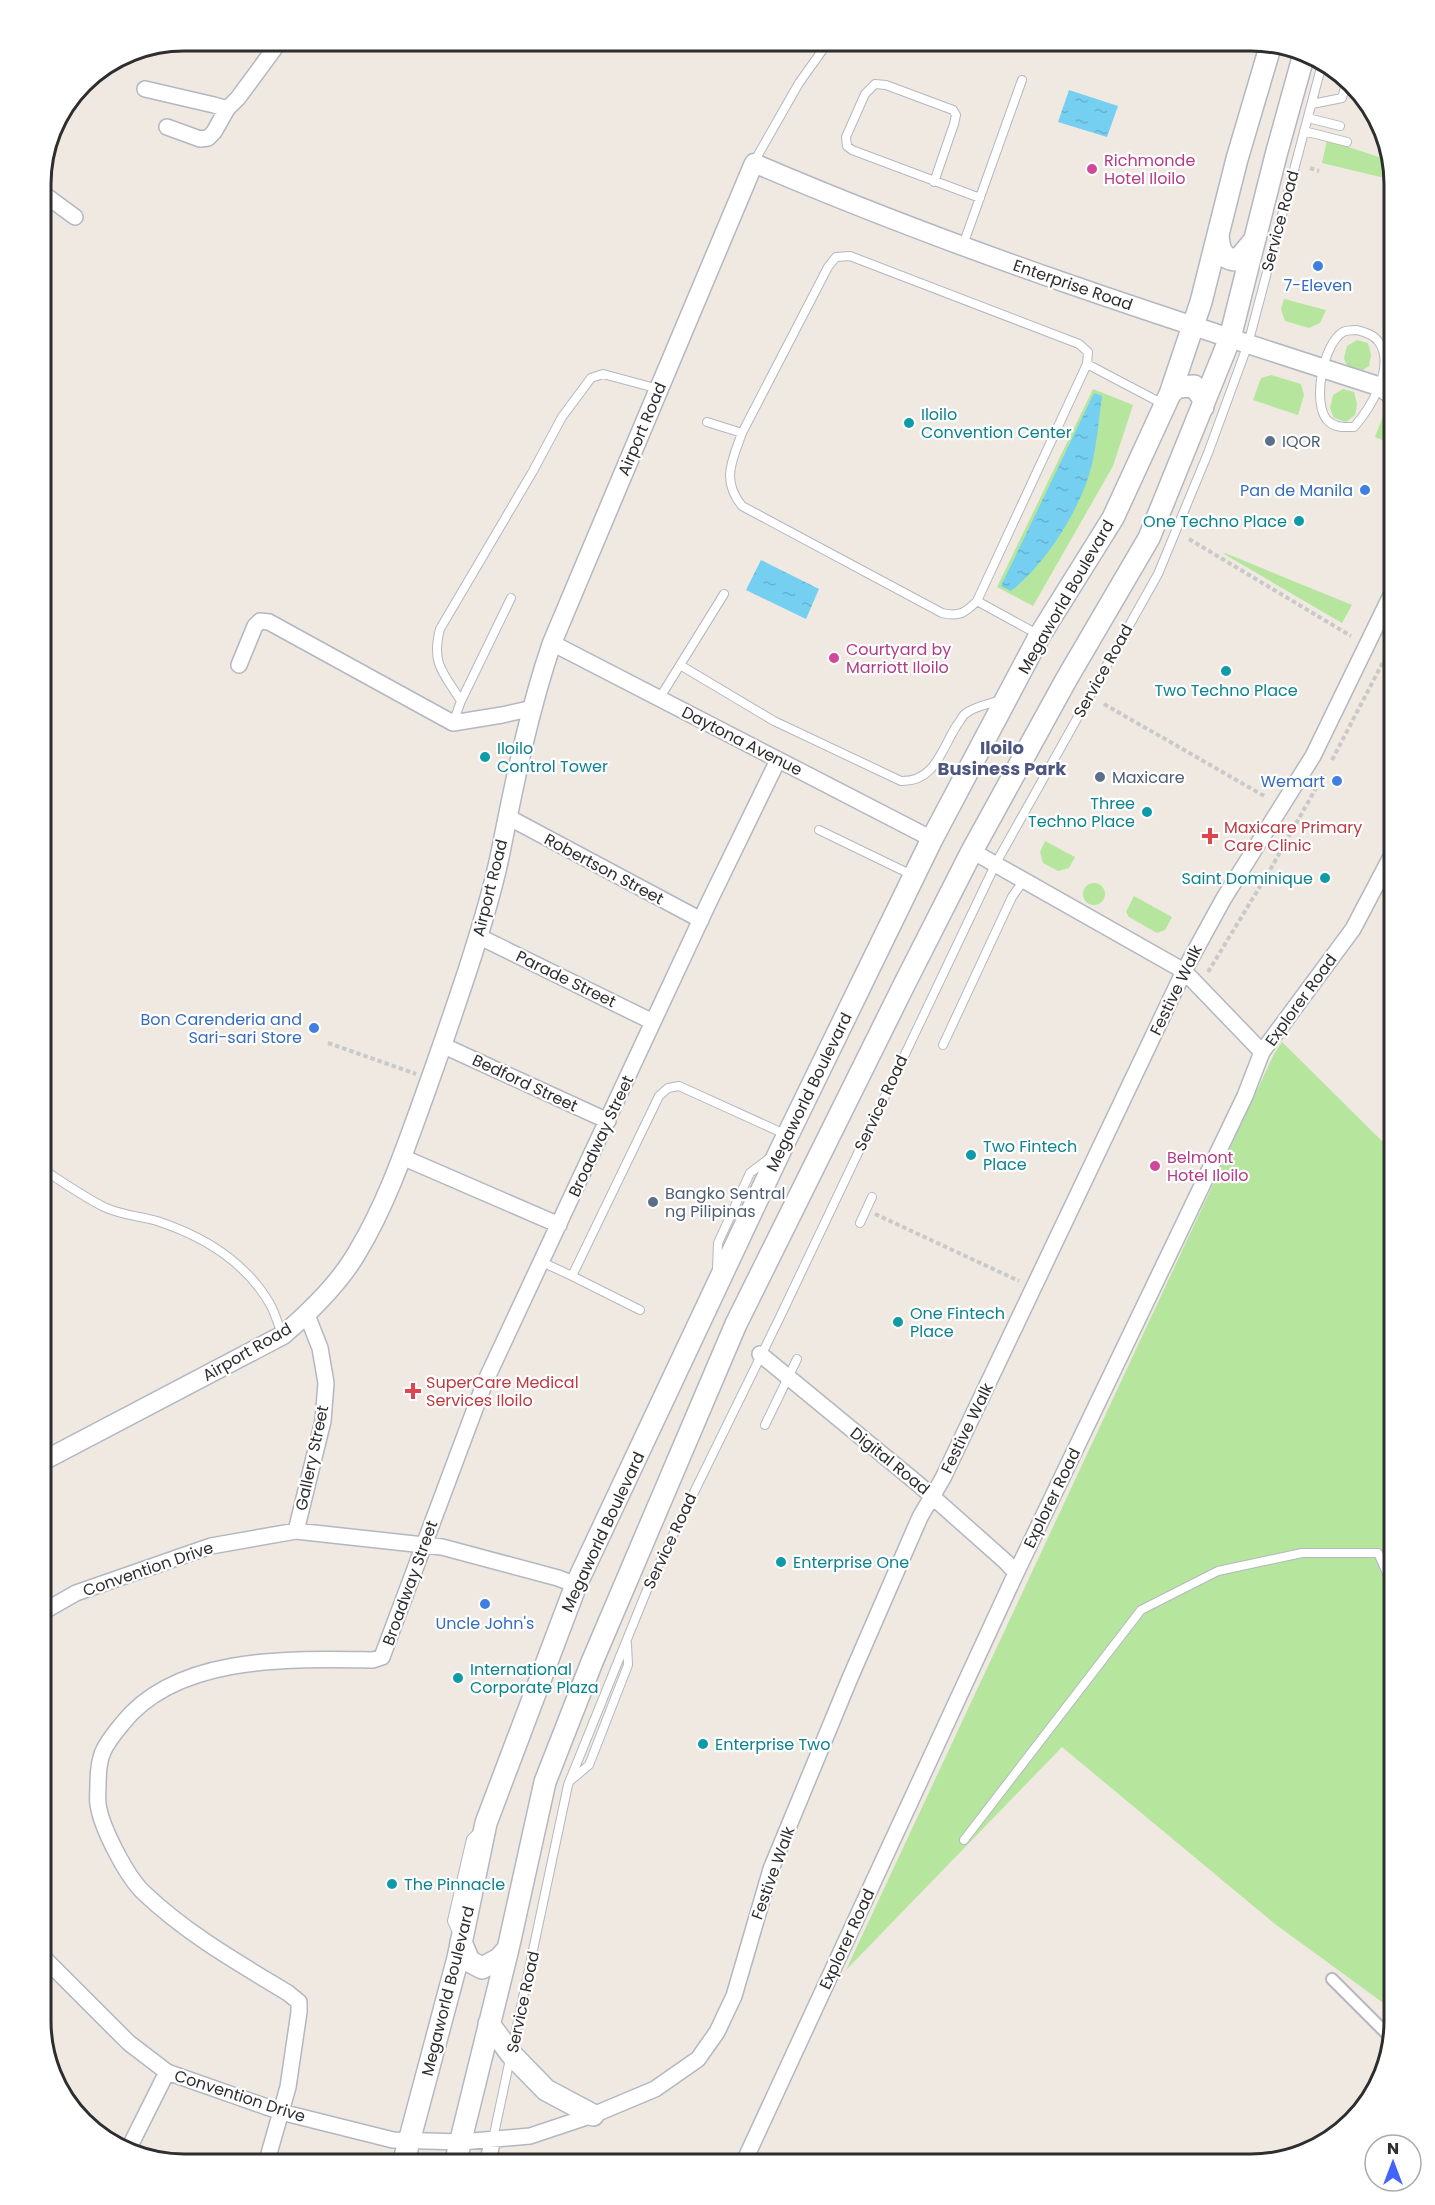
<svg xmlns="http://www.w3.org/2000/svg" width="1435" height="2205" font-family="Poppins,sans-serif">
<defs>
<pattern id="water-ripples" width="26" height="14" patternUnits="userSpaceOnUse" patternTransform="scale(1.5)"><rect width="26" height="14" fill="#75cff0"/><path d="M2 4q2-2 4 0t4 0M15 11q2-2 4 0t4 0" fill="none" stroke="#66b2ce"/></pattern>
</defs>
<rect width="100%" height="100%" fill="#efe9e1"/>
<path fill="#b6e59e" d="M1327,140L1388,160L1393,180L1322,163Z
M1284,299L1326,310L1320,323L1309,328L1285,321L1281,309Z
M1357,340L1368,343L1371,355L1369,366L1360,372L1348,369L1344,358L1347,346Z
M1271,375L1301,384L1304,395L1298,415L1253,400L1261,378Z
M1093,389L1133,405L1113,466L1033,606L997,587Z
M1343,389L1354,392L1357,404L1355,415L1346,422L1334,418L1330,408L1333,395Z
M1394,413V445L1375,437L1383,416Z
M1225,553L1352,605L1342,623L1224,554Z
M1045,841L1075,857L1069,868L1058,871L1043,863L1040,852Z
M1083 894a11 11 0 1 1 22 0a11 11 0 1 1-22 0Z
M1134,896L1172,917L1165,930L1157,933L1129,917L1126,912Z
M1282,1042L1382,1141L1394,1127V1985L1382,2002L1275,1924L1062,1747L846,1970L1274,1054Z"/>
<path fill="url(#water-ripples)" d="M1069,90L1118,106L1107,137L1058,122Z
M1094,393L1102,396C1099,419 1097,442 1092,464C1082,507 1046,564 1011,591L1001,586Z
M761,560L819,589L806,619L746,590Z"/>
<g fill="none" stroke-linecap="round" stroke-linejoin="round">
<g stroke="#b4b7c1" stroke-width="10">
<path id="service" d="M1312,104L1342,98L1346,84
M1308,118L1340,126
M1304,131L1347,142
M754,162L799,83L829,41
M934,182L954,124L956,115L953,110L886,85L875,84L865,94L846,137L847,146L852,150L980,198
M963,245L1022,80
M1357,330C1364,332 1373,334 1378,341C1397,365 1370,409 1354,427C1344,427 1334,428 1327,420C1312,402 1323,344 1343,332C1347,330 1353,330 1357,330Z
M707,422L742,433L828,267L836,257L850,256L1079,344L1088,352L1087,364L1163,404
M742,433C732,461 721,480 742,506L942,613C959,617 965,613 977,601L1039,635
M977,601L1087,364
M680,665L774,721L901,781C935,782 941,750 957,725C960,722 962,716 965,714C974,706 990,704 1001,700
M659,699L724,594
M461,701C443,672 431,664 440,629L533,471L562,417L591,378L603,374L659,389
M453,723L461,701L511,598
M819,830L912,875
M943,1045L1012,897L1024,880
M41,1168C61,1181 82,1196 104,1207C121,1215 139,1216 157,1221C203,1236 245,1261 270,1304C275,1313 278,1324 282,1334
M860,1223L872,1197
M542,1262L572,1276
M717,1269L718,1243L750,1173L771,1157
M640,1310L572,1276L659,1096L668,1088L679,1086L787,1135
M765,1425L797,1359
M571,1780L589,1765L628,1665L627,1644
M964,1840L1141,1610L1218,1571L1302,1553H1378L1394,1589
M457,1932L452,1921L471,1839L479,1831
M493,2139L568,1785L651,1580L779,1319L996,863L1158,574L1208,453L1248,344L1323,60"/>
</g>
<g stroke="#b4b7c1" stroke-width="14">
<path id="pedestrian" d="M1332,1979L1390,2037"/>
</g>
<g stroke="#b4b7c1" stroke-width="18">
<path id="minor" d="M145,89L214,105L227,109L238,98L280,41
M167,127L200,139L208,138L214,132L227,109
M41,192L75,217
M552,643L932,839
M239,665L255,626L260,621L269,622L453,723L502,715L533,708
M508,817L701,920
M972,851L1184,971L1262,1052
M478,936L653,1022
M442,1045L608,1121
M402,1157L559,1225
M760,1354L917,1483L1006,1562L1016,1573
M296,1531L323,1421L326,1383L320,1348L307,1315
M41,1613L76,1593L211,1546L296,1531L442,1547L558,1578L576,1585
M41,1955L129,2043L167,2072L281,2112L393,2140L461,2142L530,2136L593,2115L655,2089L698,2059L717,2032L734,1996L771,1869L850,1678L920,1517L943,1478L1184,971L1224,898L1313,756L1394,589
M128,2150L167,2072
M266,2164L288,2087L299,2012V2002L288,1993C237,1962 187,1934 143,1892C126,1875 101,1827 98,1804C97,1798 98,1791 98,1785C98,1755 103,1747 122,1724C177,1654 292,1659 373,1660L382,1657L485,1382L709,902L778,760
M487,2164L493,2139
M743,2164L1016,1573L1245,1096L1262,1052L1353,929L1394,851"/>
</g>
<g stroke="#b4b7c1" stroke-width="21">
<path id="tertiary" d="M41,1462L283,1335C311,1311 340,1283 358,1251C385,1206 403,1155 421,1105C437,1061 452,1017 467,972C480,932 493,891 501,850C515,780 529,710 552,643L754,163C958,251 1169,319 1381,387L1394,397"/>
</g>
<g stroke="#b4b7c1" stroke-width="24">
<path id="secondary" d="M1218,235C1219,249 1222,260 1238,260L1253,242
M1170,394L1177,387L1194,386L1203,398V407
M461,1942L469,1961L482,1968L499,1959L508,1949
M489,2024L512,2055L546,2090L593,2115
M403,2164L458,1958L486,1823L576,1585L781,1149L932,839L1040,635L1113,518L1170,394L1201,302L1237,159L1271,44
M455,2164L508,1949L545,1782L592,1662L736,1324L905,983L972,851L1066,680L1149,538L1230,338L1276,155L1304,54"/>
</g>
<path stroke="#c9c9c9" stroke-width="4" stroke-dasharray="4.5 3" stroke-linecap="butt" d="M1310,168L1319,171
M1189,539L1351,636
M1104,704L1266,797
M1332,760L1394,641
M1208,972L1270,870L1325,772
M328,1043L416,1074
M875,1214L1019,1281"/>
<use href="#service" stroke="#fff" stroke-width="8"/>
<use href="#pedestrian" stroke="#fff" stroke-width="10"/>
<use href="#minor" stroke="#fff" stroke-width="15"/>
<use href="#tertiary" stroke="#fff" stroke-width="18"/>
<use href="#secondary" stroke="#fff" stroke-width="21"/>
</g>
<g fill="#d1479c" stroke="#fff" stroke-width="2">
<circle cx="1092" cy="169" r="6"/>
<circle cx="834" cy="658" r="6"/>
<circle cx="1155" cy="1166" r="6"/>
</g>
<g fill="#3f7fe0" stroke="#fff" stroke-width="2">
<circle cx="1318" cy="266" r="6"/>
<circle cx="1365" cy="490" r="6"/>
<circle cx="1337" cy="781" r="6"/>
<circle cx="314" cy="1028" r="6"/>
<circle cx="485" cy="1604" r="6"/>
</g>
<g fill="#0f9aa8" stroke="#fff" stroke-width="2">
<circle cx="909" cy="423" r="6"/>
<circle cx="1299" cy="521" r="6"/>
<circle cx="1226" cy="671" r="6"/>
<circle cx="485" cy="757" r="6"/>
<circle cx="1147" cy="812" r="6"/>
<circle cx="1325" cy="878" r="6"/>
<circle cx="971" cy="1155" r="6"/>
<circle cx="898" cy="1322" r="6"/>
<circle cx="781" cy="1562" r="6"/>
<circle cx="458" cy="1678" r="6"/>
<circle cx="703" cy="1744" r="6"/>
<circle cx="392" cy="1884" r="6"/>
</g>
<g fill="#5c6f8a" stroke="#fff" stroke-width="2">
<circle cx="1270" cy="441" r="6"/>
<circle cx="1100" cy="777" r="6"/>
<circle cx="653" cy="1202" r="6"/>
</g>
<g fill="#e0444e" stroke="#fff" stroke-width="2">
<path d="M1207 827h6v6h6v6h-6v6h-6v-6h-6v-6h6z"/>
<path d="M410 1382h6v6h6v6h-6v6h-6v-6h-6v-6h6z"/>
</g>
<g text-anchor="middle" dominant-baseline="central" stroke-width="4.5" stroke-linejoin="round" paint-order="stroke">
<g font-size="16" fill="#b23c85" stroke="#fff" text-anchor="start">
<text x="1104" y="160">Richmonde<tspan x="1104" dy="18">Hotel Iloilo</tspan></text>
<text x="846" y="649">Courtyard by<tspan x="846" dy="18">Marriott Iloilo</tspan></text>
<text x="1167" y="1157">Belmont<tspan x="1167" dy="18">Hotel Iloilo</tspan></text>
</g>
<g font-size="16" fill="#2e2e2e" stroke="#fff">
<text transform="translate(1280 221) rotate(-75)">Service Road</text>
<text transform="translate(1073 285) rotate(19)">Enterprise Road</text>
<text transform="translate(642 429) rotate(-67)">Airport Road</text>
<text transform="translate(1066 597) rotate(-60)">Megaworld Boulevard</text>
<text transform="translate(1103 671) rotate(-61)">Service Road</text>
<text transform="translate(742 741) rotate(27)">Daytona Avenue</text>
<text transform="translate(604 869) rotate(28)">Robertson Street</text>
<text transform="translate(490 888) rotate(-76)">Airport Road</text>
<text transform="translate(566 979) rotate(26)">Parade Street</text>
<text transform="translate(1176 990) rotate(-64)">Festive Walk</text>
<text transform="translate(1301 1000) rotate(-54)">Explorer Road</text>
<text transform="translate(525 1083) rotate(25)">Bedford Street</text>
<text transform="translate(809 1092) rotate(-64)">Megaworld Boulevard</text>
<text transform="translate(881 1103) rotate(-65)">Service Road</text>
<text transform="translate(601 1136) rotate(-65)">Broadway Street</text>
<text transform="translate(247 1352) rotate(-30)">Airport Road</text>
<text transform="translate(967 1428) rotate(-64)">Festive Walk</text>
<text transform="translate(312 1458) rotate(-78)">Gallery Street</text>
<text transform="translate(890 1461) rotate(39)">Digital Road</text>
<text transform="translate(1052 1498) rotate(-64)">Explorer Road</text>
<text transform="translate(603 1532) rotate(-65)">Megaworld Boulevard</text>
<text transform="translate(670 1541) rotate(-65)">Service Road</text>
<text transform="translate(148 1569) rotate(-19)">Convention Drive</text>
<text transform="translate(410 1583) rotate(-70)">Broadway Street</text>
<text transform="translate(773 1873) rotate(-70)">Festive Walk</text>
<text transform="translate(847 1939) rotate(-65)">Explorer Road</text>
<text transform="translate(448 1991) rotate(-76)">Megaworld Boulevard</text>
<text transform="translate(523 2002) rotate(-78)">Service Road</text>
<text transform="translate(240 2096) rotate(18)">Convention Drive</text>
</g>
<g font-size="16" fill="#366cbe" stroke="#fff" text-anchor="end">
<text x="1318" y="285" text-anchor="middle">7-Eleven</text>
<text x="1353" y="490">Pan de Manila</text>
<text x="1325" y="781">Wemart</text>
<text x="302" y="1019">Bon Carenderia and<tspan x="302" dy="18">Sari-sari Store</tspan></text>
<text x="485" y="1623" text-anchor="middle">Uncle John's</text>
</g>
<g font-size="16" fill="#0d838f" stroke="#fff" text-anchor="start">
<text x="921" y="414">Iloilo<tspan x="921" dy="18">Convention Center</tspan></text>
<text x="1287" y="521" text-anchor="end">One Techno Place</text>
<text x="1226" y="690" text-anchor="middle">Two Techno Place</text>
<text x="497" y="748">Iloilo<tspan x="497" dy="18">Control Tower</tspan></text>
<text x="1135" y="803" text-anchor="end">Three<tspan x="1135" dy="18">Techno Place</tspan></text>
<text x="1313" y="878" text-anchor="end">Saint Dominique</text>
<text x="983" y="1146">Two Fintech<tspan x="983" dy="18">Place</tspan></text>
<text x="910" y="1313">One Fintech<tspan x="910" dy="18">Place</tspan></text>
<text x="793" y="1562">Enterprise One</text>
<text x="470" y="1669">International<tspan x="470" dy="18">Corporate Plaza</tspan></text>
<text x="715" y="1744">Enterprise Two</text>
<text x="404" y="1884">The Pinnacle</text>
</g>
<g font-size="16" fill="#4e5e75" stroke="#fff" text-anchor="start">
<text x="1282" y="441">IQOR</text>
<text x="1112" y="777">Maxicare</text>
<text x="665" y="1193">Bangko Sentral<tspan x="665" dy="18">ng Pilipinas</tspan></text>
</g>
<g font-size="16" fill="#be3a42" stroke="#fff" text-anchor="start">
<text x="1224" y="827">Maxicare Primary<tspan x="1224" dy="18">Care Clinic</tspan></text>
<text x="426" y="1382">SuperCare Medical<tspan x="426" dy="18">Services Iloilo</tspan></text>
</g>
<g font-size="18" font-weight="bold" fill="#4d5680" stroke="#fff">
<text x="1002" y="747">Iloilo<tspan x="1002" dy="21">Business Park</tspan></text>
</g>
</g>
<path d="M0 0H1435V2205H0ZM184 51H1251A133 133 0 0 1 1384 184V2021A133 133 0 0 1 1251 2154H184A133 133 0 0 1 51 2021V184A133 133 0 0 1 184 51Z" fill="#fff" fill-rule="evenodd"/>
<path fill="none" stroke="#2e2e2e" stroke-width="3" d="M184 51H1251A133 133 0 0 1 1384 184V2021A133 133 0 0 1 1251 2154H184A133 133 0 0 1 51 2021V184A133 133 0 0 1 184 51Z"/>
<g transform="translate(1393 2163)"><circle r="28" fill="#ffffff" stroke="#ababab" stroke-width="1.5"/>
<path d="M0-4.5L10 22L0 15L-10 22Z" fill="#4264fb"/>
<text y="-9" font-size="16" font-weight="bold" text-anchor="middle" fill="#2e2e2e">N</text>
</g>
</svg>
